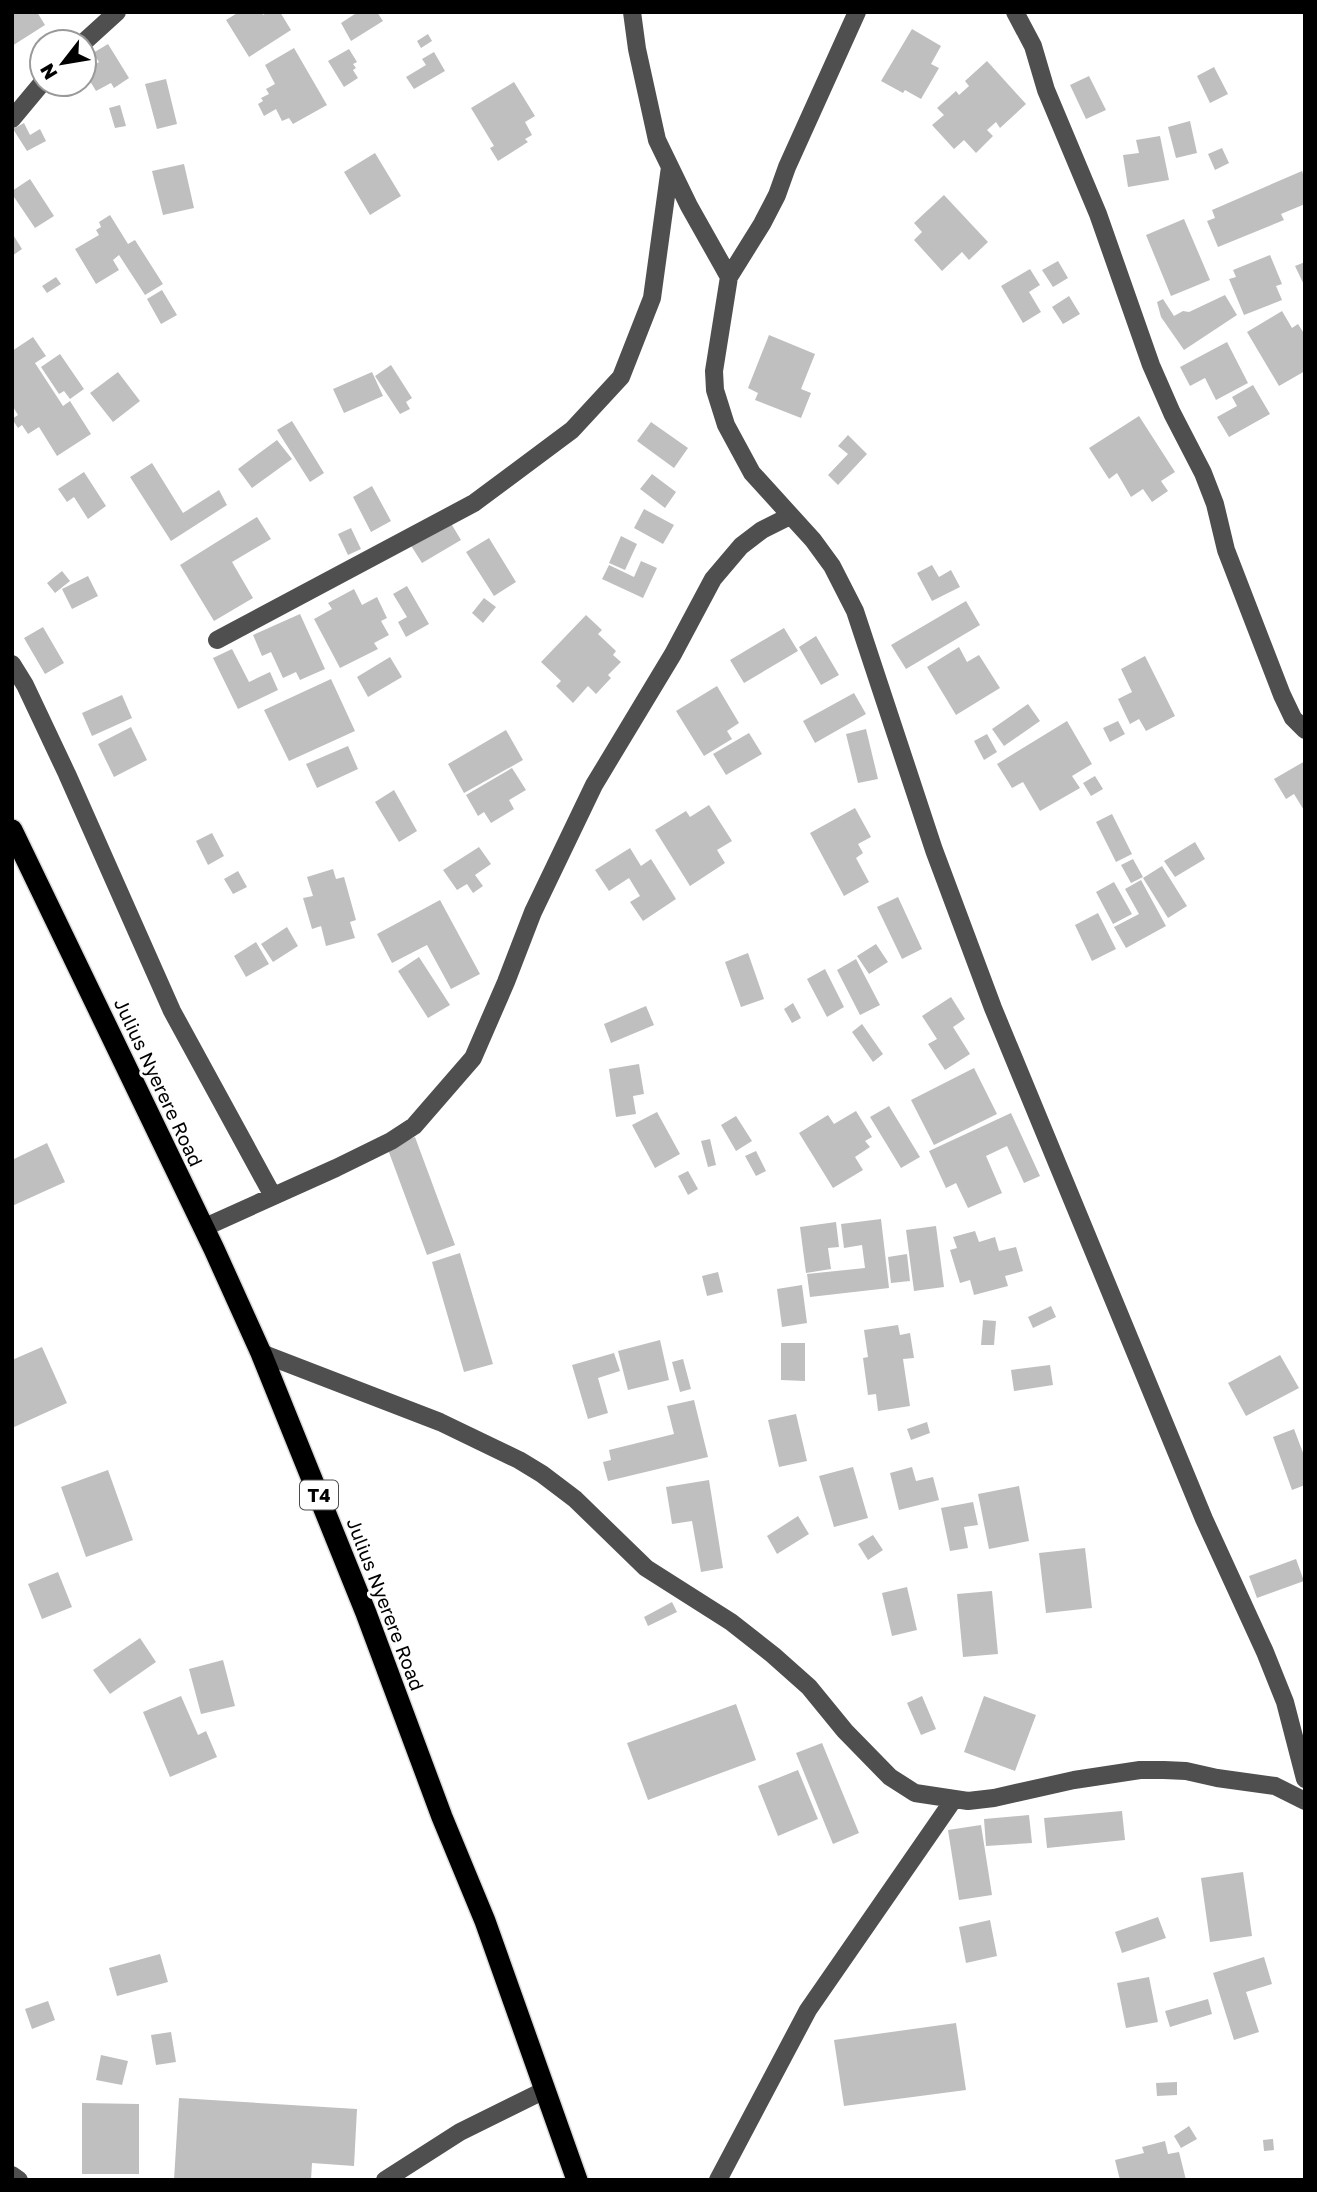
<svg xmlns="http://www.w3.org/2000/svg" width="1317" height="2192" font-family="'Golos Text',sans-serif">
<rect width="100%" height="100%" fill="#fff"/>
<path fill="#bfbfbf" d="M12,12H37L45,25L12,46Z
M239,12H262L263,15L268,12H280L291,30L249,57L226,20Z
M358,12H377L383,21L351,41L341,23Z
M912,29L941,46L931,64L939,68L921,99L905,90L903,93L881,81Z
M428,34L432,41L421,48L417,41Z
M108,44L129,78L114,88L111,83L96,91L84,71L99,62L93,53Z
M294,48L327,105L293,124L289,118L282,121L276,109L264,116L258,104L263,101L261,98L269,94L266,89L275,84L265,65Z
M349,49L357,62L353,64L356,68L353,70L358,78L344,87L328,61Z
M434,52L445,71L414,89L406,77L426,65L422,59Z
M987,61L1026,104L1000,128L996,122L987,130L993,136L976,153L964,140L954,149L932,125L944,115L937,108L956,91L959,95L969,86L965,81Z
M1214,67L1228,94L1210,103L1197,76Z
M1089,76L1106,110L1086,119L1070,85Z
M166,79L177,124L157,129L145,84Z
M514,82L535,116L525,122L532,135L525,139L528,142L498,161L490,148L494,146L471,108Z
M120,105L126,126L115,128L109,108Z
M1190,121L1197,153L1176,158L1168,127Z
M24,123L30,135L40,129L46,141L27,151L13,129Z
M1160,136L1169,180L1128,187L1123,155L1139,153L1136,140Z
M1222,148L1229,163L1215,170L1208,154Z
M375,153L401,196L370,215L344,172Z
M184,164L194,208L163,215L152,171Z
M1302,171L1305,179V204L1281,214L1284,220L1218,247L1207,221L1215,218L1212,210Z
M30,179L54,216L35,228L12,194V191Z
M944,195L988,242L969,260L962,252L942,271L914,240L922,232L914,223Z
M110,215L128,244L135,240L163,284L145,295L119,255L113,260L119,270L96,284L75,249L99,235L96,230L101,227L99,222Z
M1184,219L1210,280L1171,296L1146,235Z
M12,233L22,249L12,256Z
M1270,255L1282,284L1276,286L1282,300L1244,315L1229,279L1236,277L1233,270Z
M1058,261L1068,278L1053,287L1042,270Z
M1305,262V287L1295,266Z
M1030,269L1040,285L1029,292L1041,312L1023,323L1001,286Z
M56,277L61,284L47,293L42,286Z
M162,290L177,315L161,324L147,299Z
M1225,295L1237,315L1184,350L1161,317L1157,302L1163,299L1174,316L1183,311L1189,312Z
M1069,296L1080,314L1063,324L1052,307Z
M1282,311L1292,328L1298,324L1305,335V371L1279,386L1247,332Z
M769,335L815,354L801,389L811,393L801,418L755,400L758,393L748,388Z
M33,337L46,356L35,363L63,406L70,401L91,434L57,456L39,427L28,434L22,425L18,428L12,419L18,415L12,405V351Z
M1227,342L1248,383L1216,400L1205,378L1190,386L1180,367Z
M60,354L84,389L70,399L64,391L59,394L41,367Z
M391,365L412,398L406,402L410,409L400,414L375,376Z
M118,372L140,401L113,422L90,393Z
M372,372L383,396L344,413L333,389Z
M1253,385L1270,414L1229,437L1217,417L1237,406L1232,397Z
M1139,416L1175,472L1161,481L1168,491L1152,502L1143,489L1131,497L1117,473L1109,479L1089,448Z
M292,421L324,473L310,482L277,430Z
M651,422L688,448L674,468L637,441Z
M848,435L867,454L838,485L828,475L848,454L838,446Z
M277,440L292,459L252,488L238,469Z
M152,463L183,513L219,490L227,505L171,541L130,477Z
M84,472L106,506L88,519L74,497L67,502L58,489Z
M652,474L676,492L665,508L640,489Z
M372,486L391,521L371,532L353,497Z
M644,509L674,525L663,544L634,528Z
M257,517L271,539L232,562L253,598L214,621L180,565Z
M449,520L461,540L422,563L410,544Z
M351,528L361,549L348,555L338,534Z
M621,536L637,544L625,570L609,563Z
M489,538L516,582L494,596L466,552Z
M641,561L657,568L643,598L602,579L609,565L634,577Z
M932,565L939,577L951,570L960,587L932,601L917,573Z
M62,571L70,581L55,593L47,583Z
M88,576L98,596L72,609L62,589Z
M407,586L429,624L406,637L398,622L407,617L393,594Z
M354,589L362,605L377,597L387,618L381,621L389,635L374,643L378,649L340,668L314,619L332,609L328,603Z
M484,598L496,607L483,623L472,613Z
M966,601L980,625L906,669L891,645Z
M300,614L325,669L300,680L296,672L283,678L271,652L262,656L253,635Z
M586,615L602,630L598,634L616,651L613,655L621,662L608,675L611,678L596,694L588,686L573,703L556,686L561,681L541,662Z
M43,627L64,663L45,674L24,638Z
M784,628L798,651L744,683L730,660Z
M816,636L839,675L821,685L799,647Z
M959,647L967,662L979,655L1000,688L956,715L927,667Z
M232,649L249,682L270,672L278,690L238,709L213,658Z
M1145,656L1175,716L1146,731L1139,719L1130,724L1118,699L1132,692L1121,669Z
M390,657L402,677L368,697L357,677Z
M331,679L355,731L289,761L264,710Z
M717,686L739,723L727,731L732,739L704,756L676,711Z
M854,693L866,714L815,743L803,721Z
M122,695L132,718L92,736L82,713Z
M1028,704L1040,721L1004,746L992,729Z
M1067,721L1092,764L1072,776L1080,788L1040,811L1023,782L1012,788L997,764Z
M1118,721L1125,734L1110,742L1103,728Z
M131,727L147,760L114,777L98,744Z
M866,729L878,779L858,783L846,734Z
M506,730L523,760L464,793L448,764Z
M749,733L762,754L726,775L713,754Z
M987,734L997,752L984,760L974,741Z
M348,746L358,769L317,788L306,764Z
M1305,761V812L1294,794L1286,799L1274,779Z
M512,768L526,790L509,800L514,809L491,823L484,812L478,816L466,795Z
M1095,776L1103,789L1091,796L1083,783Z
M394,790L417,831L399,842L375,802Z
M709,805L732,841L717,850L725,863L690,886L655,830L686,811L690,817Z
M855,808L871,837L858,844L863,853L856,858L869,882L844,896L810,833Z
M1112,814L1132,854L1116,862L1096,822Z
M212,833L224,856L208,865L196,841Z
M1195,842L1205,859L1175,877L1164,861Z
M479,847L491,864L475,875L483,886L473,893L467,884L457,890L443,870Z
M630,848L641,866L651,859L676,899L643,921L630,902L640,896L629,878L609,891L595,870Z
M1133,859L1143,877L1131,883L1121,865Z
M1162,866L1187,906L1168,918L1143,878Z
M333,869L336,879L344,877L356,920L350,922L355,938L326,946L321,926L312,929L303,898L313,896L307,877Z
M238,871L247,887L233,894L224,879Z
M1141,880L1166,926L1126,948L1114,927L1139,914L1125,889Z
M1114,882L1132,914L1113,924L1096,892Z
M898,897L922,949L902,959L877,907Z
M440,900L480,974L451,989L427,945L392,963L377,934Z
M1098,913L1116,949L1092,961L1075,925Z
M287,927L298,946L273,962L261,944Z
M256,942L269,964L246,977L234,956Z
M876,944L888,962L869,974L857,956Z
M748,953L764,999L741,1007L725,962Z
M419,957L450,1005L428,1018L398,971Z
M856,959L880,1005L860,1015L837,970Z
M825,969L844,1007L827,1017L807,979Z
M951,997L965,1019L953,1027L970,1054L945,1070L928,1044L937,1039L922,1016Z
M793,1003L801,1018L792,1023L784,1009Z
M646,1006L654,1025L611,1043L604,1024Z
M862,1024L883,1054L873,1062L852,1032Z
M639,1064L644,1094L633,1096L636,1114L616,1117L609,1069Z
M974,1068L997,1114L934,1145L911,1100Z
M889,1106L920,1157L901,1168L870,1117Z
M856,1111L872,1137L865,1141L870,1147L855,1157L863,1170L833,1188L799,1133L828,1115L834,1124Z
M657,1112L680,1154L655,1168L632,1125Z
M1011,1113L1040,1176L1024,1183L1007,1146L986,1156L1002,1193L968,1208L956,1183L946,1188L929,1151Z
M736,1116L752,1141L736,1151L721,1125Z
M415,1137L455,1245L427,1255L387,1147Z
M710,1139L716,1165L708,1167L701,1141Z
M47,1143L65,1182L12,1206V1160Z
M756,1151L766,1171L756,1176L745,1156Z
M688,1171L698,1189L688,1195L678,1176Z
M881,1219L889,1288L810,1297L807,1274L865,1268L862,1245L844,1248L841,1224Z
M836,1222L839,1247L828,1248L831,1269L806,1273L800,1227Z
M936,1226L944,1287L914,1291L906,1230Z
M975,1231L979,1242L995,1237L999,1251L1016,1247L1023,1271L1005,1276L1008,1286L974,1295L970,1280L960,1283L950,1250L957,1248L953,1237Z
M460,1253L493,1364L464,1372L432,1262Z
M907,1254L910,1281L891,1283L888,1257Z
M718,1272L723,1292L707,1296L702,1276Z
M802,1285L807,1323L782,1327L777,1289Z
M1051,1306L1056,1317L1033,1328L1028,1317Z
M983,1320L996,1321L994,1345H981Z
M898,1325L900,1335L910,1333L914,1358L903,1359L910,1406L878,1411L876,1394L868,1395L863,1358L868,1357L864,1330Z
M660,1340L669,1380L628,1390L618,1351Z
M781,1343H805V1381L781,1380Z
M42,1347L67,1403L12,1428V1360Z
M614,1353L620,1371L598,1378L608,1413L588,1419L572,1365Z
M1280,1355L1299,1388L1246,1416L1228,1383Z
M683,1359L691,1389L680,1392L672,1362Z
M1050,1365L1053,1385L1014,1391L1011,1370Z
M694,1400L708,1457L608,1481L603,1462L611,1460L609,1450L674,1434L667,1406Z
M796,1414L807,1461L779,1467L768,1420Z
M927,1422L930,1433L911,1440L907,1429Z
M1294,1429L1305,1458V1485L1292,1490L1273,1437Z
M853,1467L868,1518L834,1527L819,1476Z
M912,1467L916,1481L933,1477L939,1500L899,1510L890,1473Z
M108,1470L133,1540L86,1557L61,1487Z
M709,1480L723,1568L701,1572L692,1521L672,1524L666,1487Z
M1019,1486L1029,1541L989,1549L978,1494Z
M973,1502L978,1525L964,1527L968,1548L950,1551L941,1508Z
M798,1516L809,1534L777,1554L767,1536Z
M873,1535L883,1550L868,1560L858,1544Z
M1085,1548L1092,1608L1046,1613L1039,1553Z
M1296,1559L1304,1581L1257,1598L1249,1576Z
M58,1572L72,1607L42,1619L28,1584Z
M907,1587L917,1630L892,1636L882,1593Z
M992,1591L998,1654L963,1657L957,1594Z
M672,1602L677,1612L648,1626L644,1617Z
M140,1638L156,1662L110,1694L93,1670Z
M223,1660L235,1706L201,1714L189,1669Z
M181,1696L198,1735L206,1731L217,1757L170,1777L143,1712Z
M922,1696L936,1729L921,1735L907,1703Z
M984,1696L1036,1715L1015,1771L964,1752Z
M736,1704L756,1760L648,1800L627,1743Z
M822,1743L859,1833L833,1844L796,1753Z
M798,1770L818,1819L778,1836L758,1786Z
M1122,1811L1125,1840L1047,1848L1044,1818Z
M1029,1815L1032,1843L986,1846L984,1819Z
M981,1825L992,1895L959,1900L948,1830Z
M1243,1872L1252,1936L1210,1942L1201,1878Z
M1158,1917L1166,1938L1122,1953L1115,1932Z
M990,1920L997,1956L966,1963L959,1927Z
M160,1954L168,1982L117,1996L109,1968Z
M1264,1957L1272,1984L1246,1992L1259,2032L1234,2040L1213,1973Z
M1149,1977L1158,2022L1126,2028L1117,1983Z
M1208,1999L1212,2014L1170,2027L1165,2011Z
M48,2001L55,2020L32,2029L25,2009Z
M956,2023L966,2090L844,2106L834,2040Z
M171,2032L176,2062L156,2065L151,2035Z
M101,2055L128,2061L122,2085L96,2080Z
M1177,2082V2095L1157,2096L1156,2083Z
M179,2098L357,2109L354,2166L312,2163L311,2180H174Z
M82,2103L139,2104V2174H82Z
M1189,2126L1197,2139L1181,2148L1174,2136Z
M1273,2139L1274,2150L1264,2151L1263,2140Z
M1165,2141L1168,2154L1179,2152L1186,2180H1120L1115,2160L1144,2153L1142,2147Z"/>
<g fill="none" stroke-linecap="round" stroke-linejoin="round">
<g stroke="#dbdbdb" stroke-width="24">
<path id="highway" d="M12,830L214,1249L261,1353L366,1613L442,1817L485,1921L577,2180"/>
</g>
<path stroke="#4f4f4f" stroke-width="18" d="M632,12L637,49L657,140L689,206L729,277
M857,12L787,167L777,195L762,224L729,277L714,371L715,390L726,425L752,473L813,540L832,566L855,611L934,850L993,1008L1204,1519L1265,1652L1285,1702L1305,1779
M1015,12L1033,46L1046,90L1098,214L1151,365L1172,413L1203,473L1215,504L1226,550L1282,695L1293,718L1305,730
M84,42L117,12
M12,119L42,83
M217,640L474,503L572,430L621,377L652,298L670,167
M12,664L25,685L67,774L172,1011L273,1196
M203,1228L336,1168L391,1141L414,1126L473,1058L506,982L533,912L594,785L673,654L713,579L741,546L762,530L790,516
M261,1353L440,1422L519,1460L542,1474L575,1499L646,1568L731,1622L773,1655L809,1687L845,1731L890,1777L915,1793L968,1801L994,1798L1074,1780L1140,1770H1164L1186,1771L1217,1778L1275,1786L1305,1801
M12,2175L19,2180
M385,2180L460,2132L545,2090
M718,2180L808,2010L954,1799"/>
<use href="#highway" stroke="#000" stroke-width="21"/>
</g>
<g text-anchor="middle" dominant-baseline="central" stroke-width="6" stroke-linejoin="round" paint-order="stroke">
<rect fill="#fff" stroke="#4c4c4c" stroke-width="2" x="300" y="1480.5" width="38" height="29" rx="5"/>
<g font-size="18" font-weight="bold" fill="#000">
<text x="319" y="1495">T4</text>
</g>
<g font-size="19" fill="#000" stroke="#fff">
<text transform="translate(159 1082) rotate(65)">Julius Nyerere Road</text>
<text transform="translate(386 1604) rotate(69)">Julius Nyerere Road</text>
</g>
</g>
<rect width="1317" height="2192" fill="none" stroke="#000000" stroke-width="28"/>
<g transform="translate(63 63) rotate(239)"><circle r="33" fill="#ffffff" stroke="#999999" stroke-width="2"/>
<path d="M0-5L12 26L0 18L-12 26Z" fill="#000000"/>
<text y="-10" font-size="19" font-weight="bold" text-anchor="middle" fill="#000000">N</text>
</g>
</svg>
